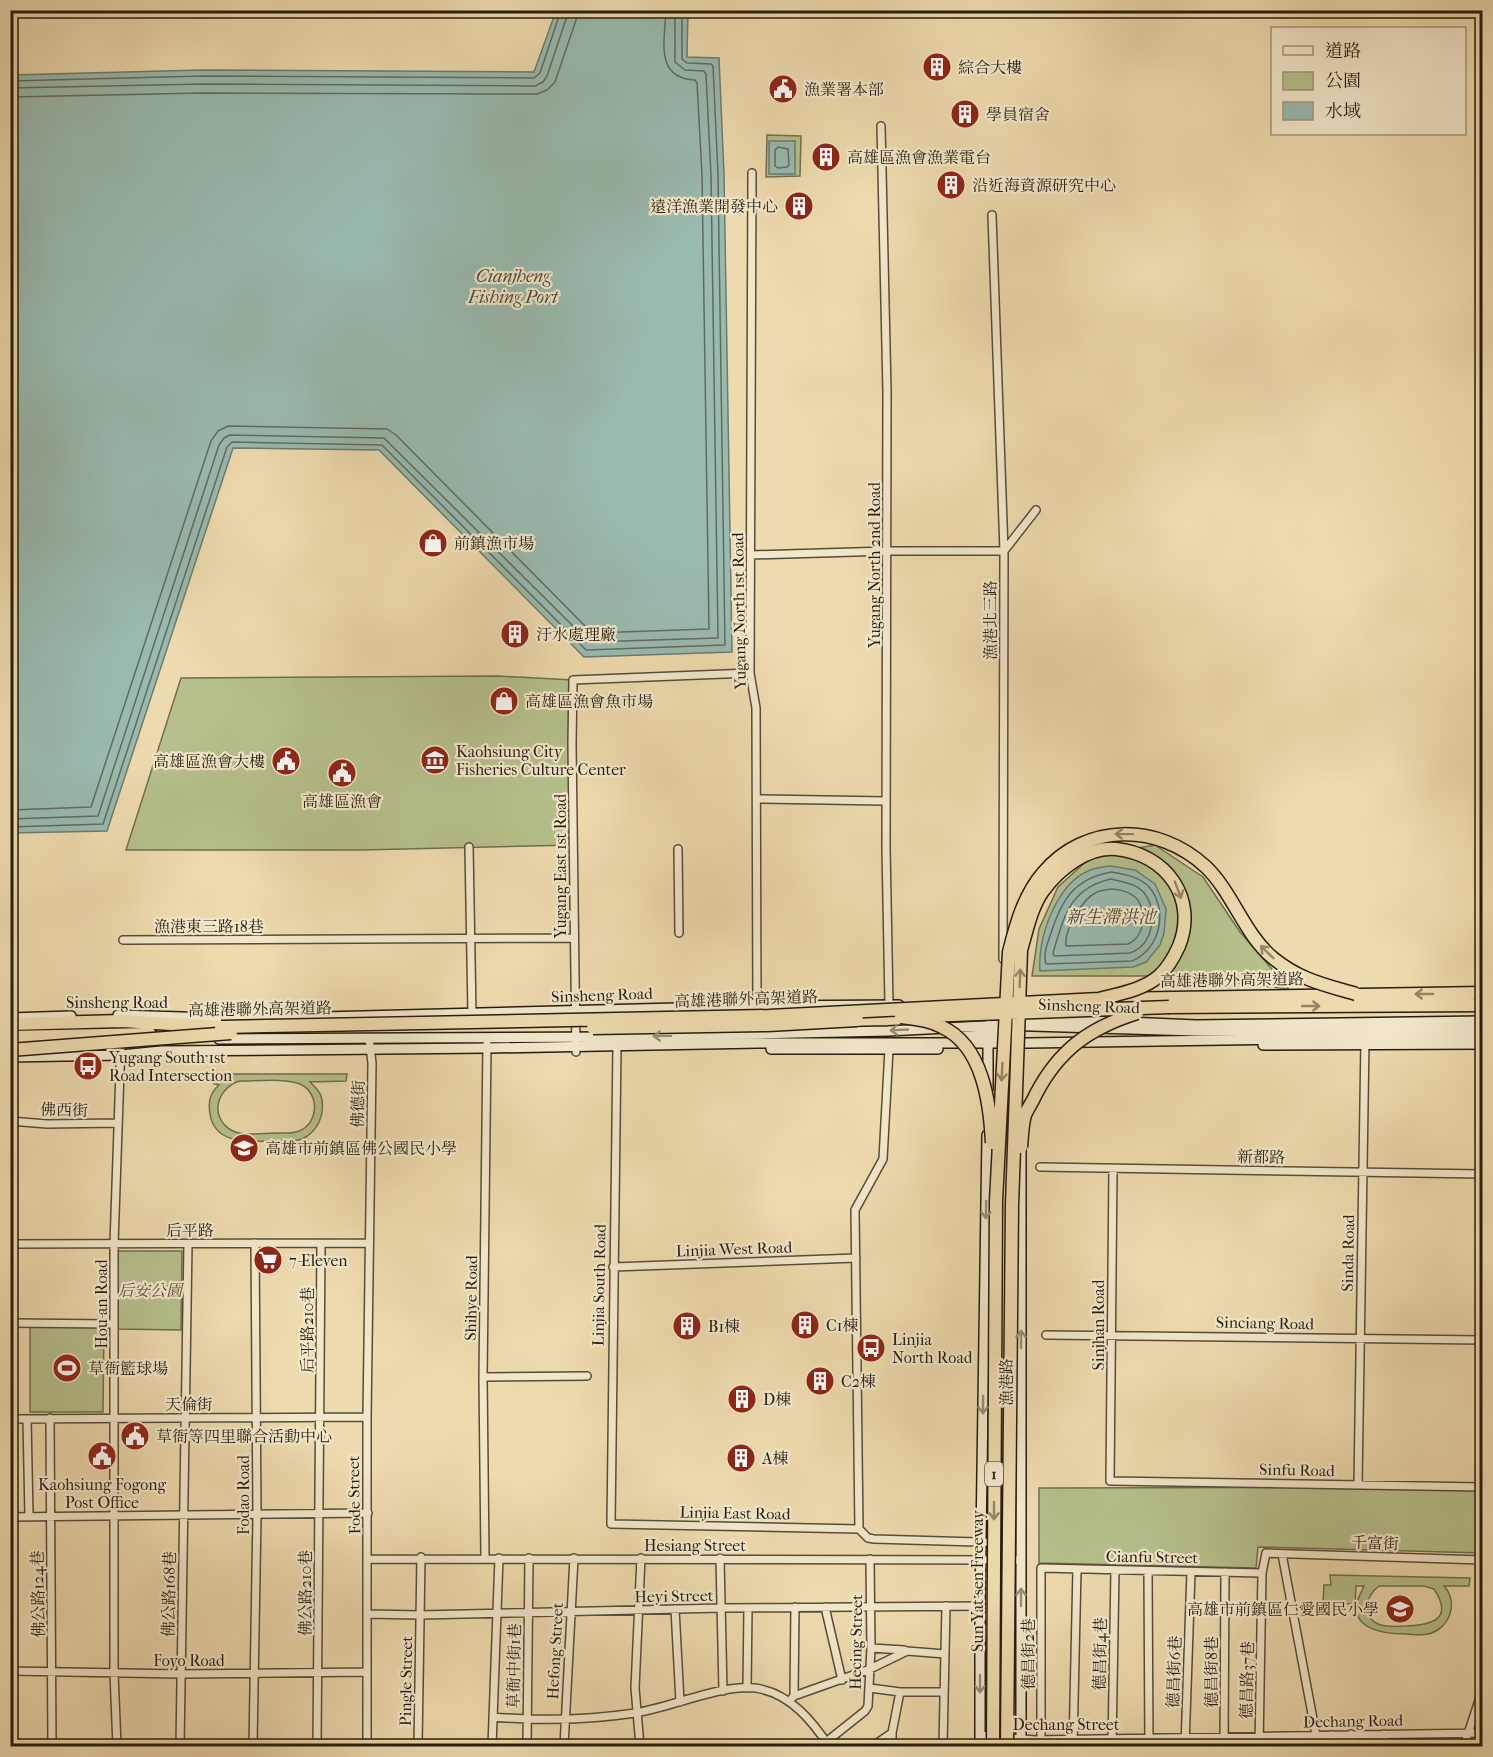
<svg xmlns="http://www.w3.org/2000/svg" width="1493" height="1757" font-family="'IM FELL French Canon','Noto Serif TC',serif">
<rect width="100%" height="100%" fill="#eddaae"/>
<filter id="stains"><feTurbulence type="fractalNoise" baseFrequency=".00333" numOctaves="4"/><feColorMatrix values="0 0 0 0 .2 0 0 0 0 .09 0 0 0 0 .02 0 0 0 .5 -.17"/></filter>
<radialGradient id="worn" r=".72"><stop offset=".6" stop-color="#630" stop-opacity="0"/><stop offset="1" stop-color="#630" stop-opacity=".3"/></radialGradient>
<path fill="#b5c08c" stroke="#6e6e4e" stroke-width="1.5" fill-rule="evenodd" d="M767,135L801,136L800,176L766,177Z
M498,676L573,680V845L361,850H126L181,678Z
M1155,845L1203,877L1240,932L1289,989L1177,976H1032L1039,929L1058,887L1092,856Z
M214,1074H347L346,1081L310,1082C314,1086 319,1090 321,1096C326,1113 318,1132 302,1139C294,1142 283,1141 274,1141C251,1141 215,1146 210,1114C208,1101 210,1093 219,1085L214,1084ZM240,1081C256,1081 287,1078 300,1084C320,1093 319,1123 299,1131C292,1134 284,1133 276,1133C263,1133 242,1137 231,1130C208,1116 218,1087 240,1081Z
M118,1251H182L181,1330L117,1329Z
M30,1325H104L103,1412H30Z
M1482,1487V1553L1258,1547L1256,1568L1039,1563V1488Z
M1330,1575L1470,1578L1469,1586H1444C1459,1602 1450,1629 1428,1634C1421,1636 1412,1634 1405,1634C1386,1634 1352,1630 1357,1603C1358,1597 1362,1591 1364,1586H1356L1355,1604L1323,1603L1324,1585H1331ZM1379,1586H1424L1434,1589C1454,1619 1432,1625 1406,1626C1398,1626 1386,1628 1378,1624C1360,1616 1367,1595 1379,1586Z"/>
<path fill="#99baaf" stroke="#6b7b6f" stroke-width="1.5" d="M556,11H688L687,57L719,58L724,174L732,652L584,657L379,450L233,448L107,831L11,833V75L202,70L534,72Z
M769,141H795V174H769Z
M1110,866L1135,870L1155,884L1166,909L1164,933L1160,945L1146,962L1133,967L1040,971C1037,939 1056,885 1088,871C1094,868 1103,867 1110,866Z"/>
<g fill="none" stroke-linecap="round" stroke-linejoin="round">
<path stroke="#606b5f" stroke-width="1.5" d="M10,81L203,76L534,78L540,73L561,10
M10,88L203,84L535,86L543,82L547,76L569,10
M10,97L203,93L537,94L547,90L555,82L576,20L578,10
M778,147L788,149L789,165L787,167L778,168L775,166V150Z
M10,810L91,807L211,441L218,431L228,426L387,429L396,435L592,633L709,629L702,175L697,83L695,80C654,78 665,40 666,10
M10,819L98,816L219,445L224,438L230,435L384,438L589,642L718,638L711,175L706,74L704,71L685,70L675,62V10
M10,827L103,824L227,447L232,442L382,445L586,650L725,645L718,175L713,66L711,64L687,63L682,59V10
M1111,872C1124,874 1141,877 1150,888C1169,912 1159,950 1132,961L1046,964C1043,954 1047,945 1050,936C1061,901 1073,879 1111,872Z
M1111,879C1122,882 1137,883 1145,894C1158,913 1153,945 1130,953L1054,956L1053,953C1064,916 1070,888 1111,879Z
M1112,889C1120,890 1128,891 1135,897C1148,909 1145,937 1128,944L1066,946C1064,930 1082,899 1097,892C1101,890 1107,890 1112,889Z"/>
<g stroke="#584c37" stroke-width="10">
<path id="street" d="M881,126L887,391L886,848L889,1004
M752,173L750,673L756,708L757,1010
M992,215L1004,551L1003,959
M751,555L888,551H1004L1036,510
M757,799L886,801
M469,847L472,1014
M678,849L679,933
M123,940L574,938
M617,1046L611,1524L859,1529
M889,1049L883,1159L855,1210L859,1529L868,1538L874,1539L1012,1543
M576,1052L572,744L573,680L750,673
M10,1121L47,1124L118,1123
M1040,1167L1482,1174
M1113,1169L1110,1481L1482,1487
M10,1244L369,1243
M613,1267L856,1258
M10,1323L114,1324
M1046,1335L1482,1340
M483,1377L587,1376
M50,1418L52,1746
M10,1419L367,1417
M27,1419L29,1517
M1358,1484L1365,1040
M10,1517L368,1513
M1282,1554L1316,1735
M485,1558L483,1377L487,1044
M720,1558L723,1691
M368,1559L1021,1560
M1148,1571L1149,1746
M825,1607L842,1680
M675,1609L680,1702
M368,1614L420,1615L721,1608L980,1606
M871,1648L904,1650
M10,1671L181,1674L367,1672
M747,1688L748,1608
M870,1688L900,1692
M794,1696L870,1669L907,1651L945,1654
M792,1698L794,1696L795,1607
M493,1717C541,1721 588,1720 635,1713C670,1708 728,1681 761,1689C792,1696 812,1721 829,1746
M1351,1734L1353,1746
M1384,1734L1386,1746
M980,1735L1035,1740L1482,1733
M826,1742L865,1711L868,1706L871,1648L870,1559
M117,1746L114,1673V1244L121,1042
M180,1746L188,1244
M253,1746L257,1515L255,1243
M317,1746L321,1244
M367,1746V1417L372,1063L369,1038
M418,1746L421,1557
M492,1746L499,1558
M527,1746L529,1558
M564,1746L574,1558
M640,1746L635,1688L641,1558
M873,1746L892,1733
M892,1746V1733L900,1692H944
M943,1746L946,1606
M1041,1746V1568L1262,1573
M1073,1746L1077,1569
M1112,1746L1115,1570
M1185,1746L1191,1572
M1224,1746L1225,1572
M1259,1746L1262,1573L1266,1553L1482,1560
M1331,1746V1735
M1464,1746L1482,1691"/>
</g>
<g stroke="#271c0f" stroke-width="12">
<path id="secondary" d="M118,1015L245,1019L757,1006L899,1005
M1014,1017L1196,1025L1482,1021
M10,1018L71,1016
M955,1037L996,1034L1000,1031L1003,1025
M219,1039L617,1037L888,1031L1003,1025L1196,1031L1482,1029
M1263,1045L1482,1044
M771,1049H938
M10,1057L121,1055L161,1051L488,1048L758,1043H1028L1482,1036
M988,1089V1025
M980,1746V1606L987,1135
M1021,1746V1141"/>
</g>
<g stroke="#271c0f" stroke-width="15">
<path id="highway" d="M1109,999L1482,993
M1169,1007L1482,1005
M10,1024L122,1021L221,1027
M10,1037L150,1034"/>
</g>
<use href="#street" stroke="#f3e7ca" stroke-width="7"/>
<use href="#secondary" stroke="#f3e7ca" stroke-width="9"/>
<use href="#highway" stroke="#eddaae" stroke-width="12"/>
<g stroke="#271c0f" stroke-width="15" stroke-linecap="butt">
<path id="highway-bridge" d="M926,1016L1169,1007
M901,1017C915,1019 929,1020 942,1027C983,1046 990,1103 992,1143
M221,1027L769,1016L1099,999C1119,994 1143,990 1159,976C1168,968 1174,957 1179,946C1198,898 1166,854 1116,849C1088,846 1059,869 1043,891C1031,908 1027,930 1021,950L1012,1205L1007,1746
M593,1028L768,1025L857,1020
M10,1050L231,1033
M1021,1147C1022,1137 1022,1125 1025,1115C1028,1108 1033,1101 1036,1094C1059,1050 1089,1028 1137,1013
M993,1746L996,1201L1009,952C1016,924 1024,895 1043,873C1085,823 1158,822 1206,867C1233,893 1244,934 1273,958C1300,980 1325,985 1356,994"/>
</g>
<use href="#highway-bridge" stroke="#eddaae" stroke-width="12"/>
</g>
<defs><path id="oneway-shaft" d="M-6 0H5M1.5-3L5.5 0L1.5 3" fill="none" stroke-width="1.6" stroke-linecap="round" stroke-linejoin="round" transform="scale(1.5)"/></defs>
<g stroke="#948466">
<use href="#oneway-shaft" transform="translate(1124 834) rotate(-179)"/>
<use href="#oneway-shaft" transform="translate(1178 890) rotate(69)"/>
<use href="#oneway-shaft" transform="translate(1267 952) rotate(-136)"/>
<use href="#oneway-shaft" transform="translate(1020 978) rotate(-88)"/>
<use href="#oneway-shaft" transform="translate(1424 994) rotate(180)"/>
<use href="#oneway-shaft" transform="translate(1311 1006)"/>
<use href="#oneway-shaft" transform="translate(1002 1072) rotate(93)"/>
<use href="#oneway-shaft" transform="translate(994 1511) rotate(90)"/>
</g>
<g stroke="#978c76">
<use href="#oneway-shaft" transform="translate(899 1030) rotate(177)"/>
<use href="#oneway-shaft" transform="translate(662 1036) rotate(179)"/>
<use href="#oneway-shaft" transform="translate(986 1210) rotate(91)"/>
<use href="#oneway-shaft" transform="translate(1021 1339) rotate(-90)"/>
<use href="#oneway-shaft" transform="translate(983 1405) rotate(91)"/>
<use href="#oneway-shaft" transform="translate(1021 1597) rotate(-90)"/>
<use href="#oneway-shaft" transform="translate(980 1684) rotate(90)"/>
</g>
<defs>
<g id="building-disc" transform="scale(1.5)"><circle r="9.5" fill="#8f2418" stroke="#f3e7ca"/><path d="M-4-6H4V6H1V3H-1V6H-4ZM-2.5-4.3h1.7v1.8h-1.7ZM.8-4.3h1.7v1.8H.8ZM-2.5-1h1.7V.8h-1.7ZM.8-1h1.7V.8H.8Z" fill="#fff"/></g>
<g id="civic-disc" transform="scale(1.5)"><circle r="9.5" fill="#8f2418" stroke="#f3e7ca"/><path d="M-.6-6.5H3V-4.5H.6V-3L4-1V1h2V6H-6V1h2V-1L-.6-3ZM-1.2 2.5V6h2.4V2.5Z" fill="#fff"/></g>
<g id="shop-disc" transform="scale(1.5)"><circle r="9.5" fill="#8f2418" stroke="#f3e7ca"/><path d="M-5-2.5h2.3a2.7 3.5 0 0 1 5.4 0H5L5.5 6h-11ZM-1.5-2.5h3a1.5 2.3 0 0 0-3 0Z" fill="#fff"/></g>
<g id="museum-disc" transform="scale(1.5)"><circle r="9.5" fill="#8f2418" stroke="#f3e7ca"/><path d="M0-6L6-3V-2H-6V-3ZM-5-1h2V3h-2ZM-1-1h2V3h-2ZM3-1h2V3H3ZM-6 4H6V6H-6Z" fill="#fff"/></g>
<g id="bus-disc" transform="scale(1.5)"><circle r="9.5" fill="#8f2418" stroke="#f3e7ca"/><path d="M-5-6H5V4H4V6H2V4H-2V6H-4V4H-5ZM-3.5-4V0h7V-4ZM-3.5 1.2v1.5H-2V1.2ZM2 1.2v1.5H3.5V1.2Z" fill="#fff"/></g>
<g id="school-disc" transform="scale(1.5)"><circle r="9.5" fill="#8f2418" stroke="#f3e7ca"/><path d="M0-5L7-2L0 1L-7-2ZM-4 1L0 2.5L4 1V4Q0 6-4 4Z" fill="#fff"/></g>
<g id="supermarket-disc" transform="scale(1.5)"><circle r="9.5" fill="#8f2418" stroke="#f3e7ca"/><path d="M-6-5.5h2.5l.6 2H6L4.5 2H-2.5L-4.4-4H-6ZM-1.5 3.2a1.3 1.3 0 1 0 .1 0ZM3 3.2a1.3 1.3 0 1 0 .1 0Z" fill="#fff"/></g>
<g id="stadium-disc" transform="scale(1.5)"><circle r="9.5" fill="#8f2418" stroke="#f3e7ca"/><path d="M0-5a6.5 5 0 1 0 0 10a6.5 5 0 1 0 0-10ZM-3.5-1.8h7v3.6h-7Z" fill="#fff"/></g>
</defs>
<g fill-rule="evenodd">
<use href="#building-disc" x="937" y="67"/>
<use href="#civic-disc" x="783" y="89"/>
<use href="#building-disc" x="965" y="114"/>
<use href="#building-disc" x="826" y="157"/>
<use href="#building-disc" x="951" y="185"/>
<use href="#building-disc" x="799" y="206"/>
<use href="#shop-disc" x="433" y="543"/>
<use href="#building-disc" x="515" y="634"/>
<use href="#shop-disc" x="504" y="701"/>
<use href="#museum-disc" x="435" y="760"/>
<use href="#civic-disc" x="286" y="761"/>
<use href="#civic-disc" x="342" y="773"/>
<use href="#bus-disc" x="88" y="1066"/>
<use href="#school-disc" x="244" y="1148"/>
<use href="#supermarket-disc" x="268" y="1260"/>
<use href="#building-disc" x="805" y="1325"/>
<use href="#building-disc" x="687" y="1326"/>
<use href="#bus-disc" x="871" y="1348"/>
<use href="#stadium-disc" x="67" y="1368"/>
<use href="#building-disc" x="820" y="1381"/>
<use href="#building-disc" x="742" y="1399"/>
<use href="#civic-disc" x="135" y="1436"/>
<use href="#civic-disc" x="102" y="1456"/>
<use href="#building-disc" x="741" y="1458"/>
<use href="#school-disc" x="1400" y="1609"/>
</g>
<g text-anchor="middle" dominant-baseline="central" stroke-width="4.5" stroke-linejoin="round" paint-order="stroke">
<rect fill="#f3e7ca" stroke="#645947" stroke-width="1.5" x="985" y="1462" width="18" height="24" rx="4.5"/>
<g font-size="15" font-weight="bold" fill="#271c0f">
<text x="994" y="1474">1</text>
</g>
<g font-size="16" fill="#271c0f" stroke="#f3e7ca" text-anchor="start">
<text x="958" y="67">綜合大樓</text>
<text x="804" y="89">漁業署本部</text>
<text x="986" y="114">學員宿舍</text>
<text x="847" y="157">高雄區漁會漁業電台</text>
<text x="972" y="185">沿近海資源研究中心</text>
<text x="778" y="206" text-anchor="end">遠洋漁業開發中心</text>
<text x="454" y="543">前鎮漁市場</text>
<text x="536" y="634">汙水處理廠</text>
<text x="525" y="701">高雄區漁會魚市場</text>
<text x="456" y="751">Kaohsiung City<tspan x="456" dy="18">Fisheries Culture Center</tspan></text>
<text x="265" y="761" text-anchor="end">高雄區漁會大樓</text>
<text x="342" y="801" text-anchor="middle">高雄區漁會</text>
<text x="109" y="1057">Yugang South 1st<tspan x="109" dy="18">Road Intersection</tspan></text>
<text x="265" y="1148">高雄市前鎮區佛公國民小學</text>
<text x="289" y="1260">7-Eleven</text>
<text x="826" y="1325">C1棟</text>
<text x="708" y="1326">B1棟</text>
<text x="892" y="1339">Linjia<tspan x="892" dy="18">North Road</tspan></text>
<text x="88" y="1368">草衙籃球場</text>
<text x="841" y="1381">C2棟</text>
<text x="763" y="1399">D棟</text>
<text x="156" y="1436">草衙等四里聯合活動中心</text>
<text x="762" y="1458">A棟</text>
<text x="102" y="1484" text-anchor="middle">Kaohsiung Fogong<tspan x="102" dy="18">Post Office</tspan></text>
<text x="1379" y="1609" text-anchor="end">高雄市前鎮區仁愛國民小學</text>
</g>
<g font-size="16" fill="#271c0f" stroke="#f3e7ca">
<text transform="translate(874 565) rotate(-90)">Yugang North 2nd Road</text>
<text transform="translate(739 611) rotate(-91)">Yugang North 1st Road</text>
<text transform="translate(990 620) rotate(-90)">漁港北三路</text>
<text transform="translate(560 866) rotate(-90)">Yugang East 1st Road</text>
<text x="209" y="926">漁港東三路18巷</text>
<text transform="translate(1232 980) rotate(-1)">高雄港聯外高架道路</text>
<text transform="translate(602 995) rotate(-2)">Sinsheng Road</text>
<text transform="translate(746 999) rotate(-2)">高雄港聯外高架道路</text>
<text x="117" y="1002">Sinsheng Road</text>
<text transform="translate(1089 1006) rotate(2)">Sinsheng Road</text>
<text transform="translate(260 1009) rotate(-1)">高雄港聯外高架道路</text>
<text transform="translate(358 1104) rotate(-89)">佛德街</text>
<text transform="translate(64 1110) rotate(1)">佛西街</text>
<text transform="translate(1261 1157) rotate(1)">新都路</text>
<text x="190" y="1230">后平路</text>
<text transform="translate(734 1249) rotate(-2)">Linjia West Road</text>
<text transform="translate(1348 1253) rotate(-89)">Sinda Road</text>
<text transform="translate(599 1285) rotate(-89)">Linjia South Road</text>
<text transform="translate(471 1298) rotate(-89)">Shihye Road</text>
<text transform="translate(101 1304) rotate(-90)">Hou-an Road</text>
<text transform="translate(1265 1323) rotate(1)">Sinciang Road</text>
<text transform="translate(1098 1325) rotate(-90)">Sinjhan Road</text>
<text transform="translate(307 1330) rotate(-90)">后平路210巷</text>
<text transform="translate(1006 1382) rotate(-90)">漁港路</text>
<text x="189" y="1404">天倫街</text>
<text transform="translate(1297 1470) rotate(1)">Sinfu Road</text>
<text transform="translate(243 1495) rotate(-90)">Fodao Road</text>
<text transform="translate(354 1495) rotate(-91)">Fode Street</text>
<text transform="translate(735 1513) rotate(1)">Linjia East Road</text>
<text transform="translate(1375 1543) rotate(2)">千富街</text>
<text x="695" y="1545">Hesiang Street</text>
<text transform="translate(1152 1557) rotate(1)">Cianfu Street</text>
<text transform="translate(977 1581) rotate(-90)">Sun Yat-sen Freeway</text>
<text transform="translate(305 1593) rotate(-90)">佛公路210巷</text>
<text transform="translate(38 1594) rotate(-91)">佛公路124巷</text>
<text transform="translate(169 1594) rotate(-89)">佛公路168巷</text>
<text transform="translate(674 1596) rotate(-1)">Heyi Street</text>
<text transform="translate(856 1642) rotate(-89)">Hecing Street</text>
<text transform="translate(555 1651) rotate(-87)">Hefong Street</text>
<text transform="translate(1028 1654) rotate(-90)">德昌街2巷</text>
<text transform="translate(1100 1654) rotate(-89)">德昌街4巷</text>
<text x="189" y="1660">Foyo Road</text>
<text transform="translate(514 1666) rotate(-89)">草衙中街1巷</text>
<text transform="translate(1174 1672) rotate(-88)">德昌街6巷</text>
<text transform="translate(1211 1672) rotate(-90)">德昌街8巷</text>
<text transform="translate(1247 1680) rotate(-89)">德昌路37巷</text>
<text transform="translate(406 1681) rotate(-89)">Pingle Street</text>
<text transform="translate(1353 1721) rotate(-1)">Dechang Road</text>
<text x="1066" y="1724">Dechang Street</text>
</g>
<g font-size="16" font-style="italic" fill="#524d34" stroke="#f3e7ca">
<text x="150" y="1290">后安公園</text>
</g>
<g font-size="18" font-style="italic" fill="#494b3f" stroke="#f3e7ca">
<text x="513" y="276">Cianjheng<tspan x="513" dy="21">Fishing Port</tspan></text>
<text x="1111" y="917">新生滯洪池</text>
</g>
</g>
<rect width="1493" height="1757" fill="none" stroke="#eddaae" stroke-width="36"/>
<rect x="12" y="12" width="1469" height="1733" fill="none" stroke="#271c0f" stroke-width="3"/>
<rect x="18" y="18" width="1457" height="1721" fill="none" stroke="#271c0f" stroke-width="1.5"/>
<rect x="1271" y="27" width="195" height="108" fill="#f3e7ca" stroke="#a1967f" stroke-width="1.5"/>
<rect x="1283" y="46" width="30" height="9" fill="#f3e7ca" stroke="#a1967f" stroke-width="1.5"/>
<text x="1325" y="57" font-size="18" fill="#271c0f">道路</text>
<rect x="1283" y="72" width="30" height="18" fill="#b5c08c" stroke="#a1967f" stroke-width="1.5"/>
<text x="1325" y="87" font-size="18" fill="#271c0f">公園</text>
<rect x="1283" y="102" width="30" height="18" fill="#99baaf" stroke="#a1967f" stroke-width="1.5"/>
<text x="1325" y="117" font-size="18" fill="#271c0f">水域</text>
<rect width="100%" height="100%" filter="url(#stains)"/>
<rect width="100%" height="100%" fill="url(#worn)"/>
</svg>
